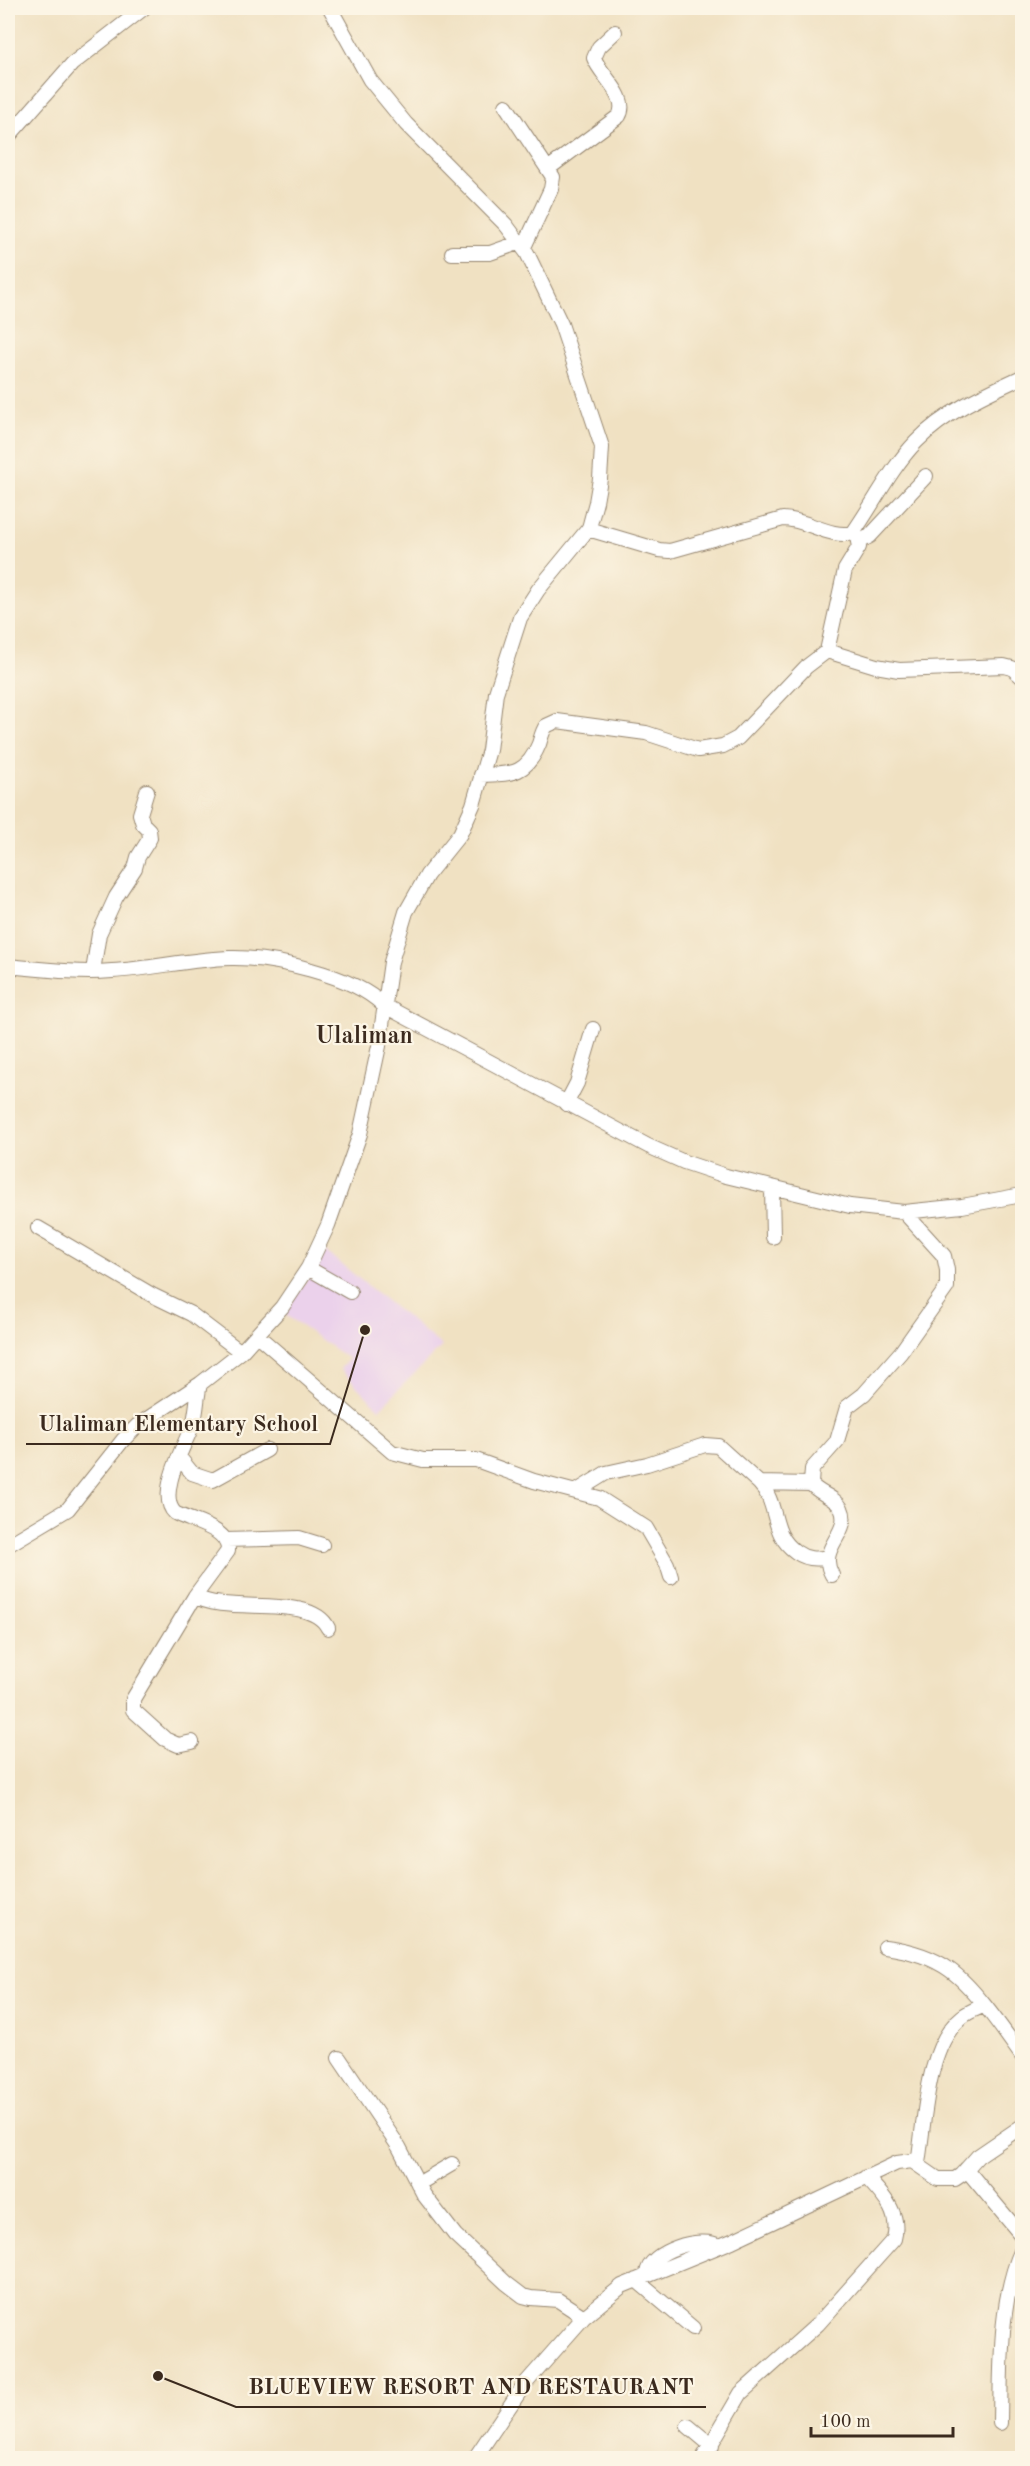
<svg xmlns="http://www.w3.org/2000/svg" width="1030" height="2466" font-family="'Old Standard TT',serif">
<rect width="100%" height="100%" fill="#fcf5e5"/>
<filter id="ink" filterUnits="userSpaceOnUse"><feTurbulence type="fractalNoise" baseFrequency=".0167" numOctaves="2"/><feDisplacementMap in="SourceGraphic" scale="12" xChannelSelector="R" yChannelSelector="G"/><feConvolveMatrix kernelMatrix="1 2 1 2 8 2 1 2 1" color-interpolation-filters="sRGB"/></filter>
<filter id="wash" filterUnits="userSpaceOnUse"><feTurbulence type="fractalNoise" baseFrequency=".008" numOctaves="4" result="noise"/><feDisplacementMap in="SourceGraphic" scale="24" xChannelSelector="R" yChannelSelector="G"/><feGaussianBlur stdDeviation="1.35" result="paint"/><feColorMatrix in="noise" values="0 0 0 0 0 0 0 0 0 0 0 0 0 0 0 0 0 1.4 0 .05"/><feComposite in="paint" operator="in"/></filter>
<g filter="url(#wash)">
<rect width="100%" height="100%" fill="#f0e1c2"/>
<path fill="#ebd1eb" d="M325,1251L442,1346L379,1409L340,1369L349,1359L284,1314Z"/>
</g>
<g filter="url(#ink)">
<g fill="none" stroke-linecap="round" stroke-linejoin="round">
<g stroke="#968670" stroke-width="16">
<path id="minor" d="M506,106L553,177L551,189L524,247
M8,137L72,64L144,8
M549,168L619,116C630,97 600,75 594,58L599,47L615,32
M452,253H490L521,242
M588,529L659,550L670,551L783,519C807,519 830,539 853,533C874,503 891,468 916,442C945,412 985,394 1022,377
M859,542L870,536L926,476
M827,651L876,666L899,670L1004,666L1012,668L1022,677
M481,775C510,774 526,776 539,744C541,738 542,732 546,726L557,721L646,733L698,750L723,746L738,738L806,667L827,651L845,570L859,547L857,537L853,533
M8,966C41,969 78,974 112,971C151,969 190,959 230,958C272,957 353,975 383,1005L648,1146L684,1162L726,1176L850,1206L904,1212L962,1206L1022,1195
M93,971L99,934L116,897L135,868L138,857L150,838L149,830L143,824L140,814L147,791
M566,1104L577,1083L593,1029
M772,1188L773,1237
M38,1228L152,1295L191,1314L241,1352
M308,1268L350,1292
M257,1335L392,1452L423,1460H476L534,1481L599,1498L646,1528L667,1564L671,1577
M179,1457L192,1473L213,1480L267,1450
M759,1483C780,1504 769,1533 796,1552C806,1559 815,1560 827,1557
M577,1491L606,1473L647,1464L705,1445L718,1446L759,1483L811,1484
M226,1540L299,1538L322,1545
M8,1545L68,1509L123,1440L138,1425L200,1384L241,1352L282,1307L308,1268L328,1225L360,1134L379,1046L391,962L406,912L427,875L460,834L473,805L489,750L496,693L520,618L538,590L589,528L596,502L600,479L602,447L561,324L527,253L506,225L406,124L370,80L330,8
M832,1575C816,1547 853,1533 841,1508C835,1497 819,1494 811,1484L812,1469L837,1441L847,1407L864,1394L901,1352L947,1287V1270L944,1256L904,1212
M195,1596C225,1616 311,1592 328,1628
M192,1742L178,1745L165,1739L133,1710V1699L195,1596L228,1551C229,1528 191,1522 175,1513C155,1494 187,1442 194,1421C197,1409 197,1396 200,1384
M885,1947C908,1950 932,1957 950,1970C975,1988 1004,2031 1022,2056
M339,2058L399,2147L424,2195L455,2235L506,2283L523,2296L531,2298L558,2300L584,2317
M918,2163C925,2120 926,2046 962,2017C968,2012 976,2009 983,2006
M966,2169L1022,2236
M418,2184L452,2164
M647,2274C648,2251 702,2235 719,2246
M636,2280L693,2328
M1000,2423C1001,2369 999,2299 1022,2249
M688,2426L712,2446
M475,2458L524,2385L584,2317L622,2286L732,2241L897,2163L912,2161L938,2179H955L961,2175L978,2156L1022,2126
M703,2458L741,2393L818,2324L894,2239C901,2212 883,2196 866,2177"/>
</g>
<use href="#minor" stroke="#fff" stroke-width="14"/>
</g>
</g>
<g text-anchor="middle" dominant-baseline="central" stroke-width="4.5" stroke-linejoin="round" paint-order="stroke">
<g font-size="24" font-weight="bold" fill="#3b2a1e" stroke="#fcf5e5">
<text x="364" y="1037">Ulaliman</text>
</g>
</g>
<path fill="none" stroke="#3b2a1e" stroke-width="2" d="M365 1330L330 1444H26M158 2376L236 2407H706"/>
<g fill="#3b2a1e" stroke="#fcf5e5" stroke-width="2">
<circle cx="365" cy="1330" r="6"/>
<circle cx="158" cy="2376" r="6"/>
</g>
<g font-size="22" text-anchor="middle" font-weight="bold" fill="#3b2a1e" stroke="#fcf5e5" stroke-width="4.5" stroke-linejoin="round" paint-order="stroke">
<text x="178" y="1431">Ulaliman Elementary School</text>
<text x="471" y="2394">BLUEVIEW RESORT AND RESTAURANT</text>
</g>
<rect width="1030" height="2466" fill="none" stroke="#fcf5e5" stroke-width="30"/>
<path d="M811 2427v9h142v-9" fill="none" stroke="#3b2a1e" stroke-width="3"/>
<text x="820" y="2427" font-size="18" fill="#3b2a1e" stroke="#fcf5e5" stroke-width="4.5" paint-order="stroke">100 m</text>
</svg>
